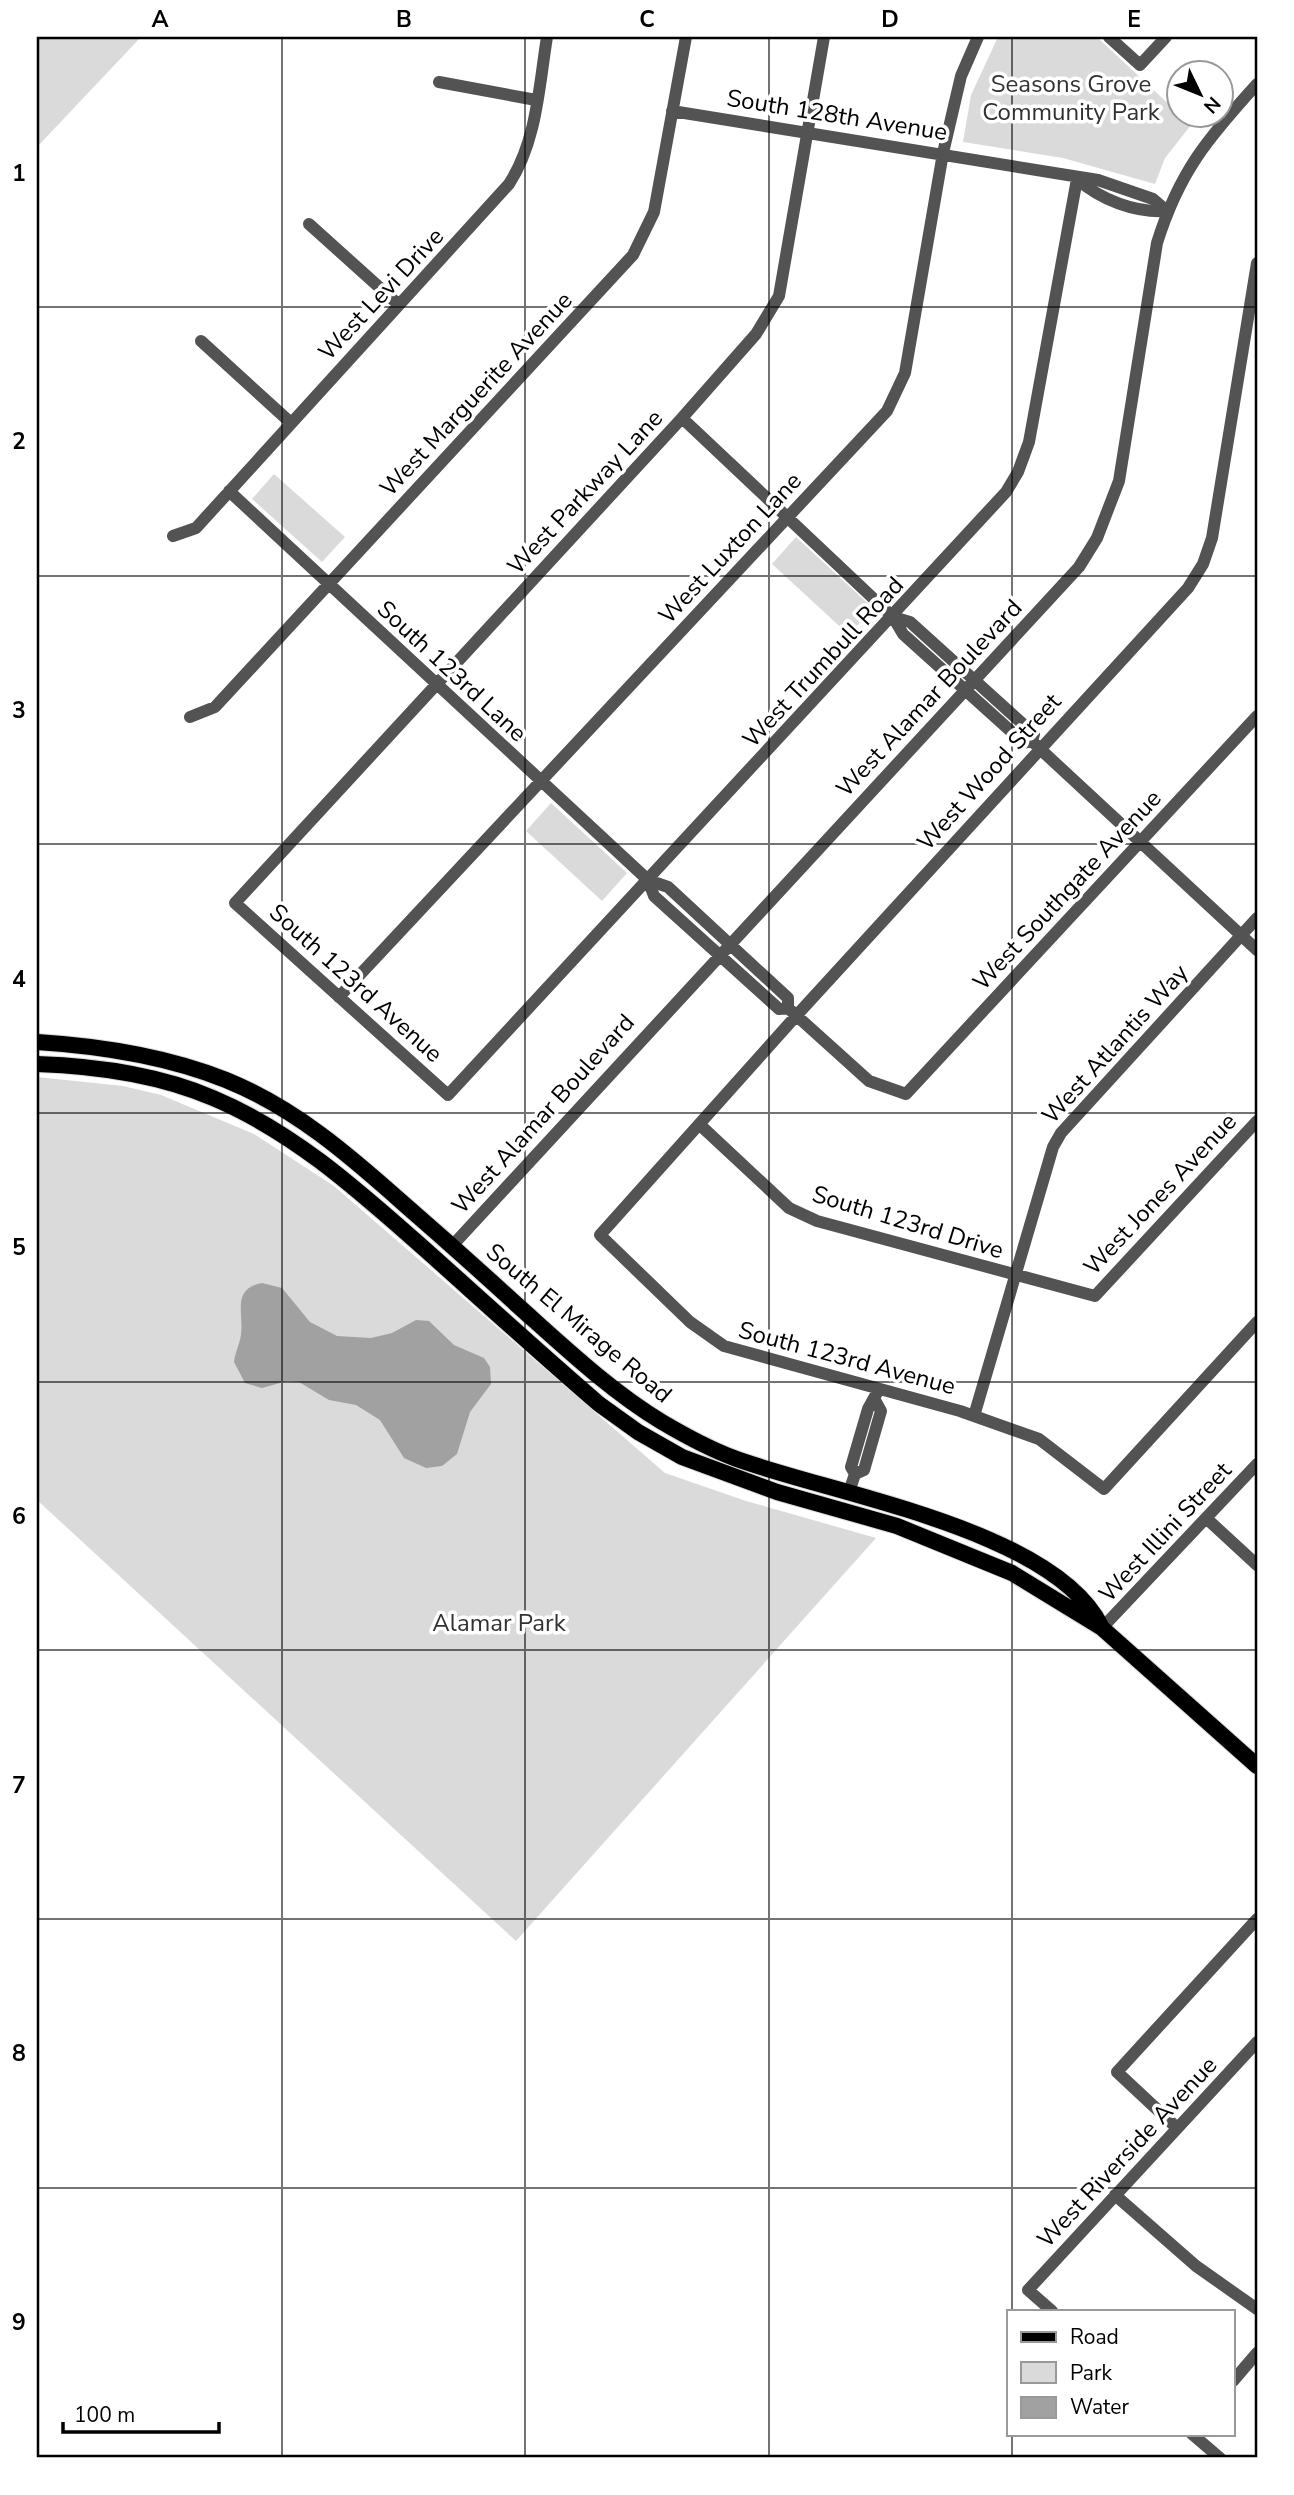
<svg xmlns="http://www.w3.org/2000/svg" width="1294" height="2495" font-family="'Nunito Sans',sans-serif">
<rect width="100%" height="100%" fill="#fff"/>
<path fill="#dadada" d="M37,37H141L37,147Z
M998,37H1097L1191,125L1165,158L1155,184L1063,158L963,142L971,95Z
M274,474L345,537L322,562L252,499Z
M796,537L873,608L849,635L772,564Z
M551,803L627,873L602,901L526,831Z
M37,1077L123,1086L161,1095L254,1134L334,1186L665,1473L746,1501L876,1538L516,1941L37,1500Z"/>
<path fill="#a1a1a1" d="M262,1283L282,1288L310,1322L337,1336L371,1338L392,1333L416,1320L429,1321L454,1345L484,1358L490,1367L491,1384L470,1412L457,1454L442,1466L426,1468L404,1458L380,1420L356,1405L329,1400L299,1382L287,1381L262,1388L245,1383L234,1362C235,1352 240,1344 241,1334C244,1313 231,1289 262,1283Z"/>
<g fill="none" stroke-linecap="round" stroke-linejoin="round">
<g stroke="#dbdbdb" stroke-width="18">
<path id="major" d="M37,1042C101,1046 166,1056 226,1080C295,1108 349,1155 404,1204C442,1237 479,1270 516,1304C562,1345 609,1390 662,1422C684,1435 710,1449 734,1458C831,1494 1053,1529 1101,1626
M37,1064C97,1066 157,1074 213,1098C296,1133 361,1193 428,1252C485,1303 541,1354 599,1404L638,1432L682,1457L777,1492L897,1526L1012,1573L1102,1628L1257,1766"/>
</g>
<path stroke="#535353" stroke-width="12" d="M824,37L779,296L756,334L682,418L235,903L448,1095L1006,492L1018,472L1029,442L1077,179
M1109,37L1140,65L1166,37
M439,82L536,100
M672,111L1098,180L1153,199L1167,211
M1077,179C1101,200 1135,213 1167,211
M309,224L399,305
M1257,263L1212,538L1203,564L1188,588L796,1016L600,1235L690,1322L724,1346L960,1411L1039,1439L1104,1489L1257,1322
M201,341L291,423
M682,418L893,617L903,634L1024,743L1032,741
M229,491L648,880L668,887L788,998V1008
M173,536L196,528L509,184C537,141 539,86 547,37
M893,617L910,622L1034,734L1032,741L1039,748L1257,950
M190,717L215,707L633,255L654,212L686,37
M648,880L654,896L779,1009L788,1008L869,1081L906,1094L1257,716
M339,997L887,411L905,373L943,153L961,76L978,37
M699,1124L789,1208L817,1221L1095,1296L1257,1121
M452,1246L1079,567L1097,538L1119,481L1157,243C1179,172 1208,138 1257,84
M974,1416L1053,1147L1061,1133L1257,918
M855,1474L864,1470L881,1411L875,1400
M849,1492L855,1474L851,1467L868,1409L879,1389
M1206,1518L1257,1565
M1102,1628L1257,1464
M1177,2128L1117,2072L1257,1919
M1115,2195L1196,2266L1257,2309
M1052,2311L1028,2290L1257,2042
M1233,2381L1257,2353
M1192,2434L1220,2458"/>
<use href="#major" stroke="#000" stroke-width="16"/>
</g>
<path fill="none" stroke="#000" stroke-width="2" stroke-opacity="0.55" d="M282,37V2458M525,37V2458M769,37V2458M1012,37V2311M37,307H1257M37,576H1257M37,844H1257M37,1113H1257M37,1382H1257M37,1650H1257M37,1919H1257M37,2188H1257M1012,2434V2458"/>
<g text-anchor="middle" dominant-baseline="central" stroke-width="7" stroke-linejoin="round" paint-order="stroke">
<g font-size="24" fill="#313131" stroke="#fff">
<text x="1071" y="84">Seasons Grove<tspan x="1071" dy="28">Community Park</tspan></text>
<text x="499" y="1623">Alamar Park</text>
</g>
<g font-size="24" fill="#000" stroke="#fff">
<text transform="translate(837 115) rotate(9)">South 128th Avenue</text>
<text transform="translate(381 294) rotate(-47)">West Levi Drive</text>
<text transform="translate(476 394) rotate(-47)">West Marguerite Avenue</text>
<text transform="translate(585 492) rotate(-47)">West Parkway Lane</text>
<text transform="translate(730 548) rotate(-47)">West Luxton Lane</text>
<text transform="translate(823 662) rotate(-47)">West Trumbull Road</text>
<text transform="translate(452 671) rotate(43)">South 123rd Lane</text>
<text transform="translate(929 698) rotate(-47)">West Alamar Boulevard</text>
<text transform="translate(989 772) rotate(-48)">West Wood Street</text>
<text transform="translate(1067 890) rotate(-47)">West Southgate Avenue</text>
<text transform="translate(356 983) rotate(42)">South 123rd Avenue</text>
<text transform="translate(1115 1044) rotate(-48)">West Atlantis Way</text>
<text transform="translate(543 1114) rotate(-48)">West Alamar Boulevard</text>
<text transform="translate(1160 1194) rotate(-47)">West Jones Avenue</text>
<text transform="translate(908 1222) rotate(17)">South 123rd Drive</text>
<text transform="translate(579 1323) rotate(40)">South El Mirage Road</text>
<text transform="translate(847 1358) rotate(15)">South 123rd Avenue</text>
<text transform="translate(1165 1532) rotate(-47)">West Illini Street</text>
<text transform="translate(1127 2152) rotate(-47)">West Riverside Avenue</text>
</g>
</g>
<rect width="1294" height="2495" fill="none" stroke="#ffffff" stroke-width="77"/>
<rect x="1007" y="2310" width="228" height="126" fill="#ffffff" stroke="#999999" stroke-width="2"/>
<rect x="1021" y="2332" width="35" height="10" fill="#000000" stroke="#999999" stroke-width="2"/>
<text x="1070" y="2344" font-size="21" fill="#000000">Road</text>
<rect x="1021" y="2362" width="35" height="21" fill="#dadada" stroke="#999999" stroke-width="2"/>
<text x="1070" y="2380" font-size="21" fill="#000000">Park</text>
<rect x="1021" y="2397" width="35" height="21" fill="#a1a1a1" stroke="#999999" stroke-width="2"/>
<text x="1070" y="2414" font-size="21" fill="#000000">Water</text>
<g transform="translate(1200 94) rotate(133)"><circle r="33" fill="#ffffff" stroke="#999999" stroke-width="2"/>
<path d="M0-5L12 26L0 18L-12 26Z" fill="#000000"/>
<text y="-10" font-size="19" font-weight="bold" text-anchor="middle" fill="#000000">N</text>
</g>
<path d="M63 2422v10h156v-10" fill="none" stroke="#000000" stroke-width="3.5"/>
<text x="74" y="2422" font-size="21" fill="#000000" stroke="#ffffff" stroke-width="5" paint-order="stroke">100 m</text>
<rect x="38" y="38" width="1218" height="2418" fill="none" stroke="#000" stroke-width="2.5"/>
<g font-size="23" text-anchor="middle" font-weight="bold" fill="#000">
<text x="160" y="27">A</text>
<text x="404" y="27">B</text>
<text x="647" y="27">C</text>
<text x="890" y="27">D</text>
<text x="1134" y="27">E</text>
<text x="19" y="181">1</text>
<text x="19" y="449">2</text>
<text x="19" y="718">3</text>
<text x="19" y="987">4</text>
<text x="19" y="1255">5</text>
<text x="19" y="1524">6</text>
<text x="19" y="1793">7</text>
<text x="19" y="2061">8</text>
<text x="19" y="2330">9</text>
</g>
</svg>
